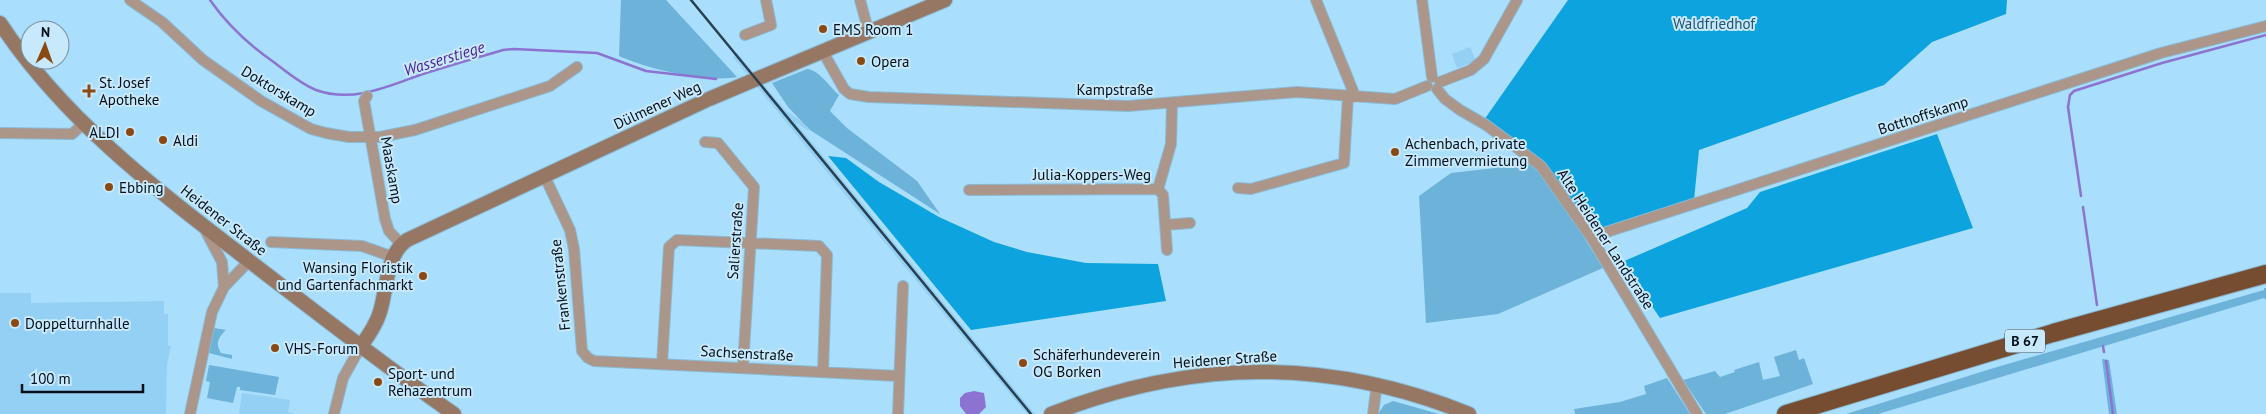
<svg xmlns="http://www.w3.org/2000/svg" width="2266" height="414" font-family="'PT Sans',sans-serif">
<rect width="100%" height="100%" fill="#a9defd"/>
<path fill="#93d0f3" d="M1470,47L1476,61L1457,68L1452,54Z
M737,53L785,110L803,122L810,132L795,122L1035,414H1027L852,203L733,57Z
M0,293H31V303L164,301V314H168V346H171L167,365L166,414H0Z
M242,393L290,400L288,412L296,414H239Z"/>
<path fill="#6db2d9" d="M621,0H666L737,77C707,83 647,69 619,56Z
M807,69C819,70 830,87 839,95L830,111L847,128L917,181L940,214L810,130L788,107L772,83Z
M1531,164C1555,183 1585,240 1603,268L1498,314L1426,323L1419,196L1451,173Z
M2264,288H2266V300L2264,298L1878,414H1846L1997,367L2264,290Z
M214,328L226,330C218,338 215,343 221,353L232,355V359L209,353Z
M1796,350L1799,360L1804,358L1813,384L1725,414H1706L1683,380L1715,371L1720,377L1735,372L1734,370L1759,362L1763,380L1780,376L1774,357Z
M2102,359L2109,360L2117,414H2109Z
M209,365L279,377L275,395L240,390V387H237L233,403L207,398L210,382L206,381Z
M1667,378L1690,414H1575L1574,409L1620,402L1646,394L1644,386Z
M1393,401L1439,414H1378L1384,405Z"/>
<path fill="#0da3df" d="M1568,0H2007L2006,14L1932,42L1884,85L1699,150L1694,200L1591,233L1544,162L1484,120Z
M1937,134L1973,228L1660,318L1622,262L1747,208L1760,192Z
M828,156L846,158L879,182L939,217L994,242L1027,252L1086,263L1158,264L1166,301L971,330Z"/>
<path fill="#8d73d1" d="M974,391L984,393L986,407L979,414H966L960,406V398L965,393Z"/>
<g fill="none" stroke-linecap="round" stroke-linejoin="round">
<path stroke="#8d73d1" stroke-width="2.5" d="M210,0C228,26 249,45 275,63C288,73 301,84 316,90C352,103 387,87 420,75C447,66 476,58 503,50L514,49L597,53L646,71L716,79
M2081,196L2068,107L2070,95L2074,91L2162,63L2266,35
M2083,207L2097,305
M2103,346L2104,352
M2106,361L2113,414"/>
<g stroke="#8bb9d4" stroke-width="12">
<path id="street" d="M130,0L162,22L203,60L261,101L311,129L326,133L349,137H380L415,130L550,86L577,67
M860,0L869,33
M1316,0L1353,91V96
M1422,0L1432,77
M745,35L771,25L766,0
M823,52L844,89L850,94L869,97L1128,106L1297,92L1395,99L1427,86
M1440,82L1471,70L1484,59L1517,0
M1437,89L1445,99L1460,110L1486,125L1541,166L1591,237L1697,414
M367,96L364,101L385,219L389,231L401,244
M0,133L72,134L83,124
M705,142L718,143L754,187L743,367
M544,175L570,230L574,249L582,351L588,358L594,361L899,376
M1238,188L1251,189L1344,163L1348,96
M1158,189L1163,195L1167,250
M969,190L1158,189L1171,144L1172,103
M1165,225L1190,223
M204,228L222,262L224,287
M1591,237L2161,53L2266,26
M271,242L362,246L393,257
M662,364L669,247L677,240L819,246L827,255L823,372
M190,414L212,312L224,287L249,261
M334,414L343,378L361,346
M898,414L903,286
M1373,414L1377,383"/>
</g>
<g stroke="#8bb9d4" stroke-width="16">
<path id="secondary" d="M0,23C64,120 157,190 248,260C316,312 383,365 454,414
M361,346C369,335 376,325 380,312C387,289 386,254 407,240L709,99L945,0
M1051,414C1192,359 1328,357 1469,414"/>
</g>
<g stroke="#8bb9d4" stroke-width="20">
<path id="highway" d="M1786,414L2053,333L2266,274"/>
</g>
<use href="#street" stroke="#ab9689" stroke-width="10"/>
<use href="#secondary" stroke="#957764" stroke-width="14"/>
<use href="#highway" stroke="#774d31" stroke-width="18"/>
<path stroke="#284050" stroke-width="2.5" d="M691,0L1031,414"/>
</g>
<g fill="#8a4913" stroke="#c8e8fb" stroke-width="2">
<circle cx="823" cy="29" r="5"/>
<circle cx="861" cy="61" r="5"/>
<path d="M86.5 83.5h5v5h5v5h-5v5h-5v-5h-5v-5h5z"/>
<circle cx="130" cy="132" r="5"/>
<circle cx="163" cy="140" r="5"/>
<circle cx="1395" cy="152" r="5"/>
<circle cx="109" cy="187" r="5"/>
<circle cx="423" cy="276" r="5"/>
<circle cx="15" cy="323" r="5"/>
<circle cx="275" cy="348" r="5"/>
<circle cx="1023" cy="363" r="5"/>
<circle cx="378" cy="382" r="5"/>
</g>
<g text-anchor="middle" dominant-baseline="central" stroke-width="4" stroke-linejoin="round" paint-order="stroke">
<rect fill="#c8e8fb" stroke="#3c505e" stroke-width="1" x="2005" y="329.5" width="40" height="23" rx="4"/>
<g font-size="14" font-weight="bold" fill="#000f1a">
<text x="2025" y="341">B 67</text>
</g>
<g font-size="15" fill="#22536d" stroke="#c8e8fb">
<text x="1714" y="23">Waldfriedhof</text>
</g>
<g font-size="15" fill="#000f1a" stroke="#c8e8fb" text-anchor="start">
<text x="833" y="29">EMS Room 1</text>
<text x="871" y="61">Opera</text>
<text x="99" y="82">St. Josef<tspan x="99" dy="17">Apotheke</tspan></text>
<text x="120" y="132" text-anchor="end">ALDI</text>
<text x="173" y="140">Aldi</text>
<text x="1405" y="143">Achenbach, private<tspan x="1405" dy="17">Zimmervermietung</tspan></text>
<text x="119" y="187">Ebbing</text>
<text x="413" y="267" text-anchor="end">Wansing Floristik<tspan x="413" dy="17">und Gartenfachmarkt</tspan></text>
<text x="25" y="323">Doppelturnhalle</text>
<text x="285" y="348">VHS-Forum</text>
<text x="1033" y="354">Schäferhundeverein<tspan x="1033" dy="17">OG Borken</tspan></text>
<text x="388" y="373">Sport- und<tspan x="388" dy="17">Rehazentrum</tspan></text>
</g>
<g font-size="15" fill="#000f1a" stroke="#c8e8fb">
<text x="1115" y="89">Kampstraße</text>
<text transform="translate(279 91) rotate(31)">Doktorskamp</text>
<text transform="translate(657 105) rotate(-25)">Dülmener Weg</text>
<text transform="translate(1923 115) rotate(-18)">Botthoffskamp</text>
<text transform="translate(392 170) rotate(80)">Maaskamp</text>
<text x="1092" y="174">Julia-Koppers-Weg</text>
<text transform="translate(224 220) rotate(38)">Heidener Straße</text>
<text transform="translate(1606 239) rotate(57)">Alte Heidener Landstraße</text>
<text transform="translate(735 241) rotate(-86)">Salierstraße</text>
<text transform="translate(560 285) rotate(-96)">Frankenstraße</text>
<text transform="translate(747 353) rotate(3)">Sachsenstraße</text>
<text transform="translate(1225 359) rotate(-4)">Heidener Straße</text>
</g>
<g font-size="16" font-style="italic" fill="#4f2595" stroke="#c8e8fb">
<text transform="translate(444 58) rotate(-17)">Wasserstiege</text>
</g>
</g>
<g transform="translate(45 45) rotate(2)"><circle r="24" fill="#c8e8fb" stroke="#7891a1"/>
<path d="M0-4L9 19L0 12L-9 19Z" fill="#8a4913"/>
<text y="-8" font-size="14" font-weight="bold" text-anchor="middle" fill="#000f1a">N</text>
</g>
<path d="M22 384v8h121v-8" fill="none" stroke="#000f1a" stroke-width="2.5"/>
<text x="30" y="384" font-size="15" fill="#000f1a" stroke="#c8e8fb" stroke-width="4" paint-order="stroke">100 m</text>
</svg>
